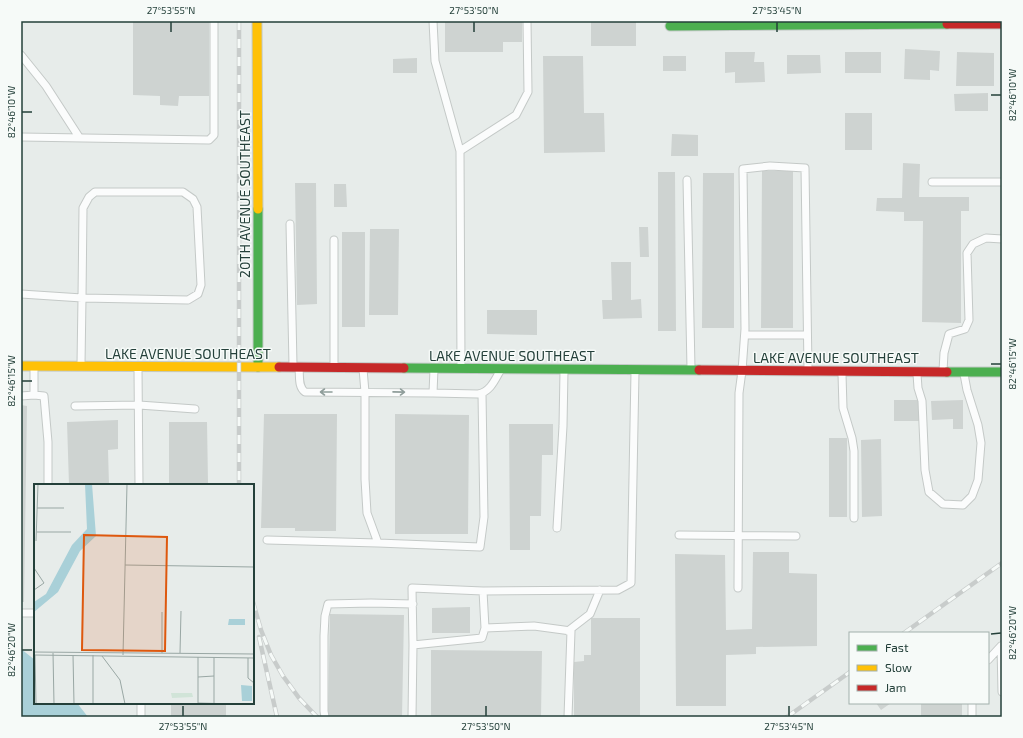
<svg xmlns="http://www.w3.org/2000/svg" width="1023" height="738" font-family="'Exo 2',sans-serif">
<rect width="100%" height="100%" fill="#e7ecea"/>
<path fill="#a9d0d8" d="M21,649L35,660V703H77L88,717H21Z"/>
<path fill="#ced3d1" d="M133,21H209V96H179L178,106L160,105V96L133,95Z
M445,21H522V42H503V52H445Z
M591,21H636V46H591Z
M905,49L940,51L939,71L930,70V80L904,79Z
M725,52H755L754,62H764L765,82L735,83V72L725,73Z
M845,52H881V73H845Z
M957,52L994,53V86H956Z
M787,55H820L821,73L787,74Z
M543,56H583L584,113H604L605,152L544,153Z
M663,56H686V71H663Z
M417,58V73H393V59Z
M988,93V111H955L954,94Z
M845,113H872V150H845Z
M672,134L698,135V156H671Z
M903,163L920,164L919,197H969V211H961V323L922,322L923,221H904V212L876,211L877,198H902Z
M762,171H793V328H761Z
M658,172H675L676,331H658Z
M703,173H734V328H702Z
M295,183H316L317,304L297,305Z
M334,184H346L347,207H334Z
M639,227H648L649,257H640Z
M370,229H399L398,315H369Z
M342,232H365V327H342Z
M611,262H631V300L641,299L642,318L603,319L602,300H612Z
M487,310H537V335L487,334Z
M894,400H919L920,421H894Z
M963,400V429H953V419L932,420L931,401Z
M21,405L27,406L24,602H21Z
M264,414H337L336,531H295V528H261Z
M395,414L469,415L468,534H395Z
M118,420V449L108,450L109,485H69L67,422Z
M169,422H207L208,483H169Z
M509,424H553V455H542L541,516H530V550H510Z
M829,438H847V517H829Z
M881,439L882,516L862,517L861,440Z
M753,552H789V573L817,574V646L756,647V654L726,655V706H676L675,554L725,555L726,630L752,629Z
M470,607V633H432V608Z
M330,614L404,615L402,717H328Z
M591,618H640V717H574V662L584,661V655H591Z
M431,650L542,651L541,717H431Z
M171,703H226V717H171Z
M876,703H891L881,710Z
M921,703H962V717H921Z"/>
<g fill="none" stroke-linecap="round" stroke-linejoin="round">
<g stroke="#c4c9c7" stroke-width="9">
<path id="lane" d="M433,21L435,61L460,151L461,366
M21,55L46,86L79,137
M21,137L209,140L214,135V21
M460,151L516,115L528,92L527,21
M687,180L691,368
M932,182H1002
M290,224L293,365
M334,240V365
M21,294L82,298L83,208L89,197L95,192H183L193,199L197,207L201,285L198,294L188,300L82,298L81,364
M745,335H807
M34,369V395
M138,369L139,485
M299,369C300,377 298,387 305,392L433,393L478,394C490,392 495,380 500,371
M363,369L365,392V479L367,513L378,543L480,547L484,517L482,394
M943,371L944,353L949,334L965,329L969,320L967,253L973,244L986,238L1002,239
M842,374L843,408L852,438L854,451V518
M917,374L918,388L922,401L925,470L929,492L943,504L963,505L972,496L978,480L981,443L978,425L967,390L964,374
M433,393L434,369
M21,396L34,395L44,396L48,442V485
M75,406L139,405L195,409
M557,528L563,426L564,371
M679,535L796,536
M267,540L378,543
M738,588L739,393L742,371L745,329L743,169L770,166L805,168L808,369
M483,591L485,628L534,626L571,631L568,717
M21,613H35
M568,631L590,614L600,590
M413,645L482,638L485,628
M1002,647L1001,646L1002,692
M988,660L1001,646
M141,703V717
M325,717L324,711V636L325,616L328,604L371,603L413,604
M412,717L413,645L412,588L483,591L618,590L631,583L635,372
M972,717V703"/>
</g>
<g stroke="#c3cac7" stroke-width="11">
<path id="fast" d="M670,26L947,24
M258,209V367
M404,368L699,370
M947,372H1002"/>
</g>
<g stroke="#c3cac7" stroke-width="11">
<path id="slow" d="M257,21L258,209
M21,366L279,367"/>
</g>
<g stroke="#c3cac7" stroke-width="11">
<path id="jam" d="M947,24H1002
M279,367L404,368
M699,370L947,372"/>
</g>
<use href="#lane" stroke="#fbfcfc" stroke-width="7"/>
<use href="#fast" stroke="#4caf50" stroke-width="9"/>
<use href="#slow" stroke="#ffc107" stroke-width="9"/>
<use href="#jam" stroke="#c62828" stroke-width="9"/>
<g stroke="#c8cccb" stroke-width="4.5">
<path id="rail" d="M239,21V485
M253,602L261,630L271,655L283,676L299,698L317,717
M904,633L1002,563
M259,637L277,717
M787,717L850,672"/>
</g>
<use href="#rail" stroke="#f6faf8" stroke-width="3" stroke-dasharray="9" stroke-linecap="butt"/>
</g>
<defs><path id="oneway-shaft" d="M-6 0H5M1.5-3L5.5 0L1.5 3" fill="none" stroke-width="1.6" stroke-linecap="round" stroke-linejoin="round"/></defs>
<g stroke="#909e9b">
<use href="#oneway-shaft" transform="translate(326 392) rotate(180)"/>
<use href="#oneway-shaft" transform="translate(399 392) rotate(1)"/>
</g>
<path fill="none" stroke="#24403a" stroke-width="1.5" d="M171,22V32M474,22V32M777,22V32M991,95H1001M22,112H32M991,364H1001M22,381H32M991,634L1001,633M22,650H32M183,706V716M486,706V716M789,706V716"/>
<g text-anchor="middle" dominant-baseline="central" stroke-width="3" stroke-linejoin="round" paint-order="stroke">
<g font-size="14" fill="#24403a" stroke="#f6faf8">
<text transform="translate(244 194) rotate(-90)">20TH AVENUE SOUTHEAST</text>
<text x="188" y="353">LAKE AVENUE SOUTHEAST</text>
<text x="512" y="355">LAKE AVENUE SOUTHEAST</text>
<text x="836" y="357">LAKE AVENUE SOUTHEAST</text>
</g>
</g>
<g transform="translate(34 484)">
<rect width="220" height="220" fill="#e7ecea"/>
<path d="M137,209H158L159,213L138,214Z" fill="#d1e4d8"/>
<path d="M51,0H58L62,52L46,67L24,108L0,128V118L12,110L38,61L53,45ZM195,135H211V141H194ZM207,201L218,202V217H208Z" fill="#a9d0d8"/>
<path fill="none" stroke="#99a7a4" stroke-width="1" d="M3,24H30M3,48H37M2,57L4,0M91,81L220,83M0,84L10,99L0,106M0,168L220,170M19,169L20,220M128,169V128M146,169L147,127M0,171L220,174M1,171L2,220M39,171L40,220M59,171V220M89,171L93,0M68,172L86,196L91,220M214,174V194L220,199M164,193L180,192M164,219L202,220M164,220V173M180,220V173"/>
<path fill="#de580e" fill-opacity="0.15" stroke="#de580e" stroke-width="2" d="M50,51L133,53L131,167L48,166Z"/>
<rect width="220" height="220" fill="none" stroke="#24403a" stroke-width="2"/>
</g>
<rect width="1023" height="738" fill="none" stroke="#f6faf8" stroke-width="44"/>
<rect x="849" y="632" width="140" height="72" fill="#f6faf8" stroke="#a2b0ac"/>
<rect x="857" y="645" width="20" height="6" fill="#4caf50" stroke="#a2b0ac"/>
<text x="885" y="652" font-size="12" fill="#24403a">Fast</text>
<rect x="857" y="665" width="20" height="6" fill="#ffc107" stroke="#a2b0ac"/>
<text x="885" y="672" font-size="12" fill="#24403a">Slow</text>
<rect x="857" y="685" width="20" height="6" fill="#c62828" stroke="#a2b0ac"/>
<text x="885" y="692" font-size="12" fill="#24403a">Jam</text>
<rect x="22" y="22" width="979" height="694" fill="none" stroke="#24403a" stroke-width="1.5"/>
<g font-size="10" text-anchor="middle" fill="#24403a">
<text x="171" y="14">27°53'55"N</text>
<text x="474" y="14">27°53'50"N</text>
<text x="777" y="14">27°53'45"N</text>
<text transform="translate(1012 95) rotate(-90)" y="4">82°46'10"W</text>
<text transform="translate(11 112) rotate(-90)" y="4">82°46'10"W</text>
<text transform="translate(1012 364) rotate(-90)" y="4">82°46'15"W</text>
<text transform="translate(11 381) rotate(-90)" y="4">82°46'15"W</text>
<text transform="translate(1012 633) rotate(-90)" y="4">82°46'20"W</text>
<text transform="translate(11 650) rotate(-90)" y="4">82°46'20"W</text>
<text x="183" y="730">27°53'55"N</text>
<text x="486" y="730">27°53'50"N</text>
<text x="789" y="730">27°53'45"N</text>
</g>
</svg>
